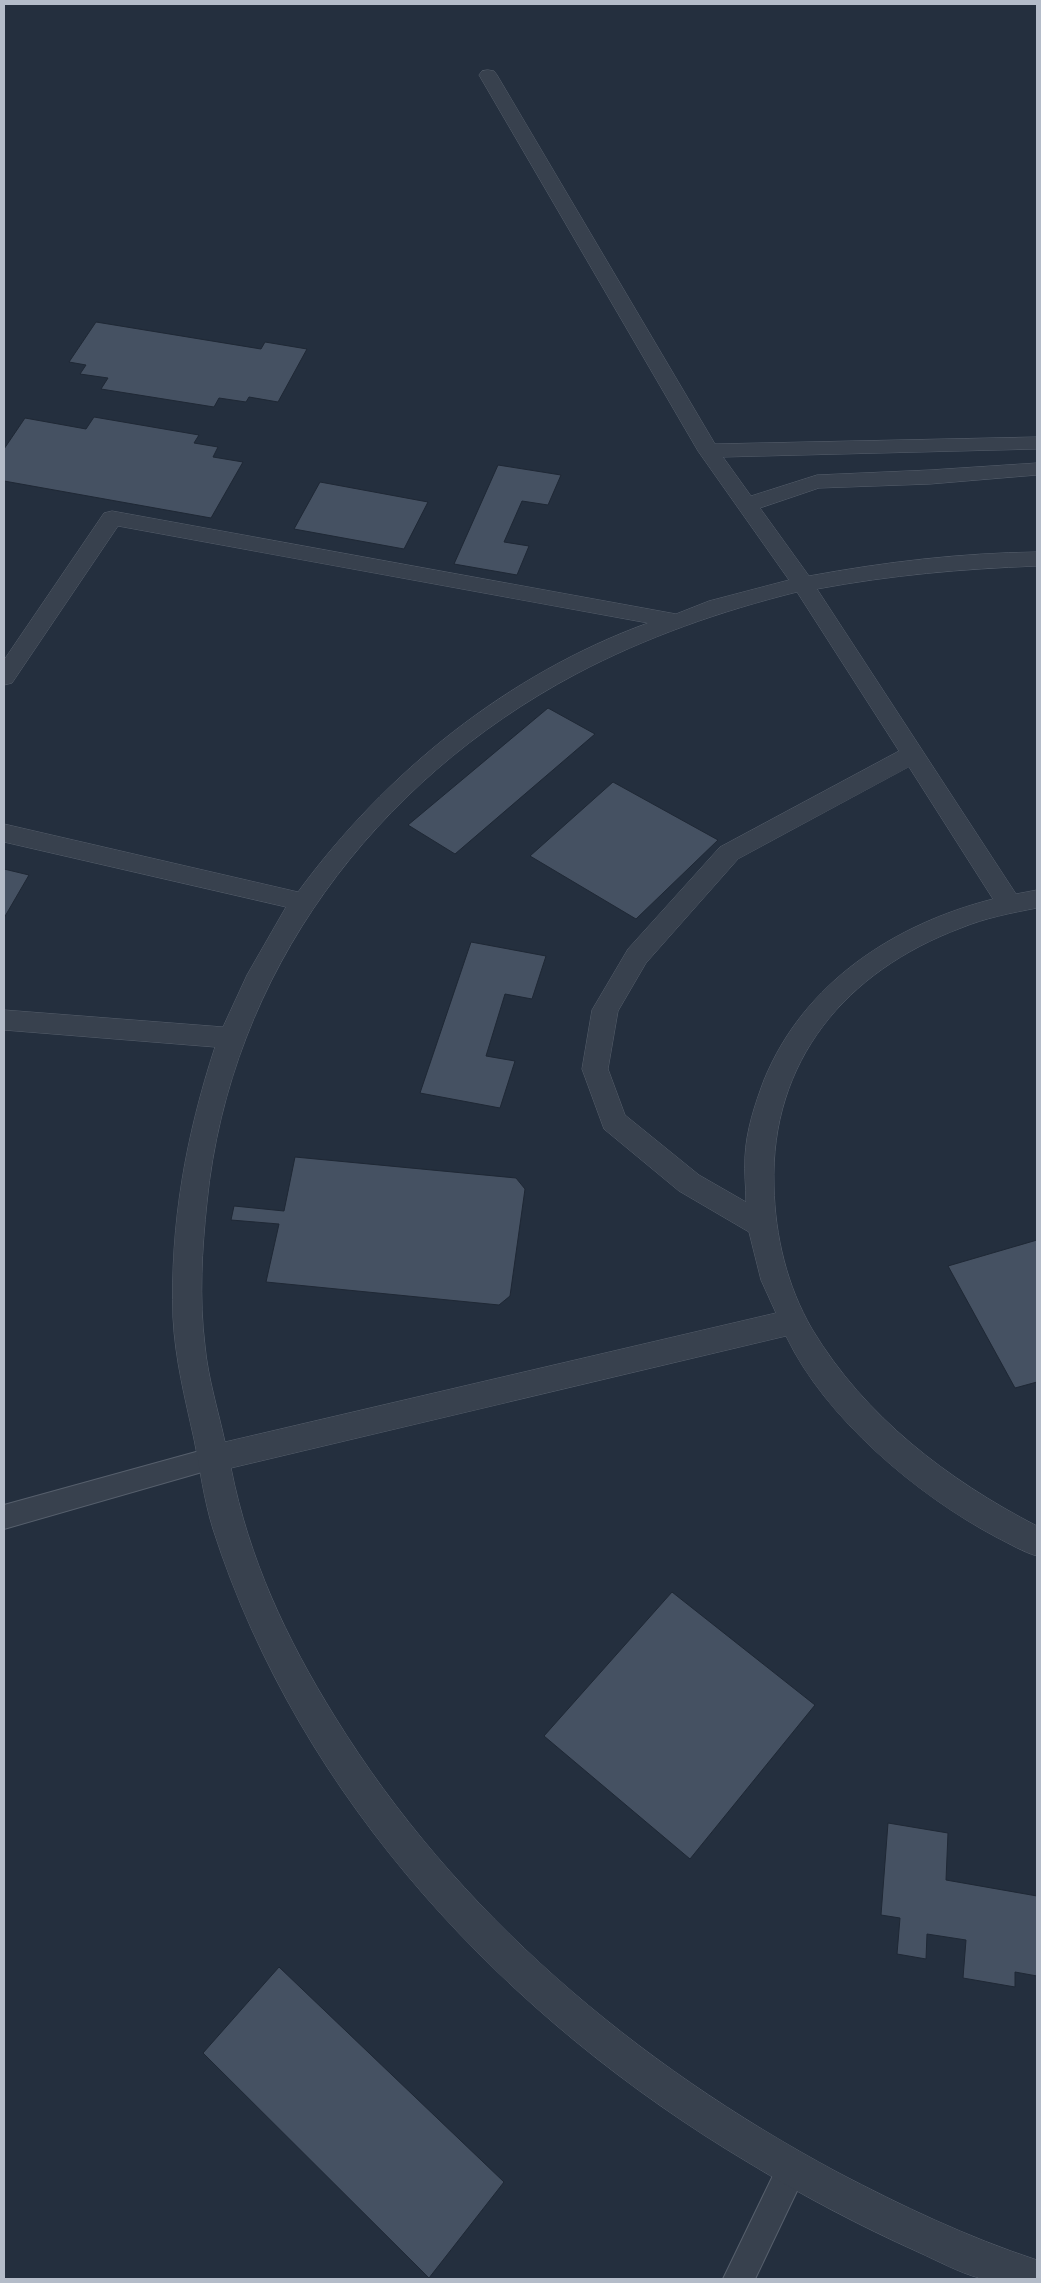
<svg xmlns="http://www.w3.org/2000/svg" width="1041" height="2283" font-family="'IBM Plex Sans',sans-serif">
<rect width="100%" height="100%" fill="#242f3e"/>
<path fill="#455162" stroke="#1f2835" d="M96,322L261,349L265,342L307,349L278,402L249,397L246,402L219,398L214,407L101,389L108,378L80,374L86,365L69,362Z
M94,417L199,435L194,443L218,447L213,457L243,462L211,518L4,481V449L25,418L86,429Z
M498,465L561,475L548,505L522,501L504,542L529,546L517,575L454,564Z
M320,482L428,502L404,549L294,529Z
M548,708L595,734L455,854L408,825Z
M613,782L718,840L636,919L530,856Z
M4,869L29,875L4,918Z
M471,942L546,956L532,999L505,994L486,1056L515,1061L500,1108L420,1093Z
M295,1157L516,1178L525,1189L510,1296L499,1305L266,1282L279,1224L231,1220L234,1206L284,1211Z
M1037,1240V1382L1015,1388L948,1266Z
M672,1592L815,1705L690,1859L544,1736Z
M888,1823L948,1833L946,1880L1037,1896V1976L1015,1972V1987L963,1978L966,1940L927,1934L926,1959L897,1954L900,1918L881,1915Z
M279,1967L504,2182L429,2278L203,2053Z"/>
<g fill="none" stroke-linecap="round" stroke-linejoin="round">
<g stroke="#565f6c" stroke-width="2">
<path id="service" d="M214,1447L223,1450L227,1458L223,1466L4,1529V1505Z
M792,2155L803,2159L807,2170L755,2279H723L781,2159Z"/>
</g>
<g stroke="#565f6c" stroke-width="1">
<path id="minor" d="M488,70L494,71L497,75L715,444L1037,437V449L723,457L751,496L817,475L930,470L1037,463V475L930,484L819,488L760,508L809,576C885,562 960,553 1037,552V566C961,569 892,575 817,589L1016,894L1037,890V908C1011,913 985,918 961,928C846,971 770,1061 774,1186C775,1236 787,1286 812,1329C865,1417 948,1480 1037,1526V1556C1023,1552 1010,1544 996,1537C917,1495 825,1418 786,1336L231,1468C249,1559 286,1638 335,1717C456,1913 636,2064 837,2172C902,2206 967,2237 1037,2260V2279C1019,2279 997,2283 979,2278C958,2272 938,2261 918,2252C860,2226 803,2196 749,2163C507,2019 300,1800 213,1529C204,1500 200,1469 194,1439C185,1398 175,1359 173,1317C170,1223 186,1136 215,1047L4,1030V1010L223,1027L247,975L286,907L4,842V824L298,892C386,772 508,674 648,623L118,526L12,683L4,685V660L104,513L112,511L676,614L709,601L789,580L698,451L479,75L482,71ZM797,592L899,751L720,847L628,949L592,1010L582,1069L604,1129L679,1191L749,1232L761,1280L776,1313L225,1442C218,1410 208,1378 205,1346C199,1298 202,1249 207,1202C230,973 375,781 576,674C646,637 721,611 797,592ZM909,767L993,899C895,924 804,982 764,1080C755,1104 746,1131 745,1157C744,1172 746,1187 746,1202L699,1175L625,1115L608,1069L618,1011L646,963L738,859Z"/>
</g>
<use href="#service" fill="#38414e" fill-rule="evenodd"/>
<use href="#minor" fill="#38414e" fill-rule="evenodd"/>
</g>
<rect width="1041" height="2283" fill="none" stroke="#b4bcc9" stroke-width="10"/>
</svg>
